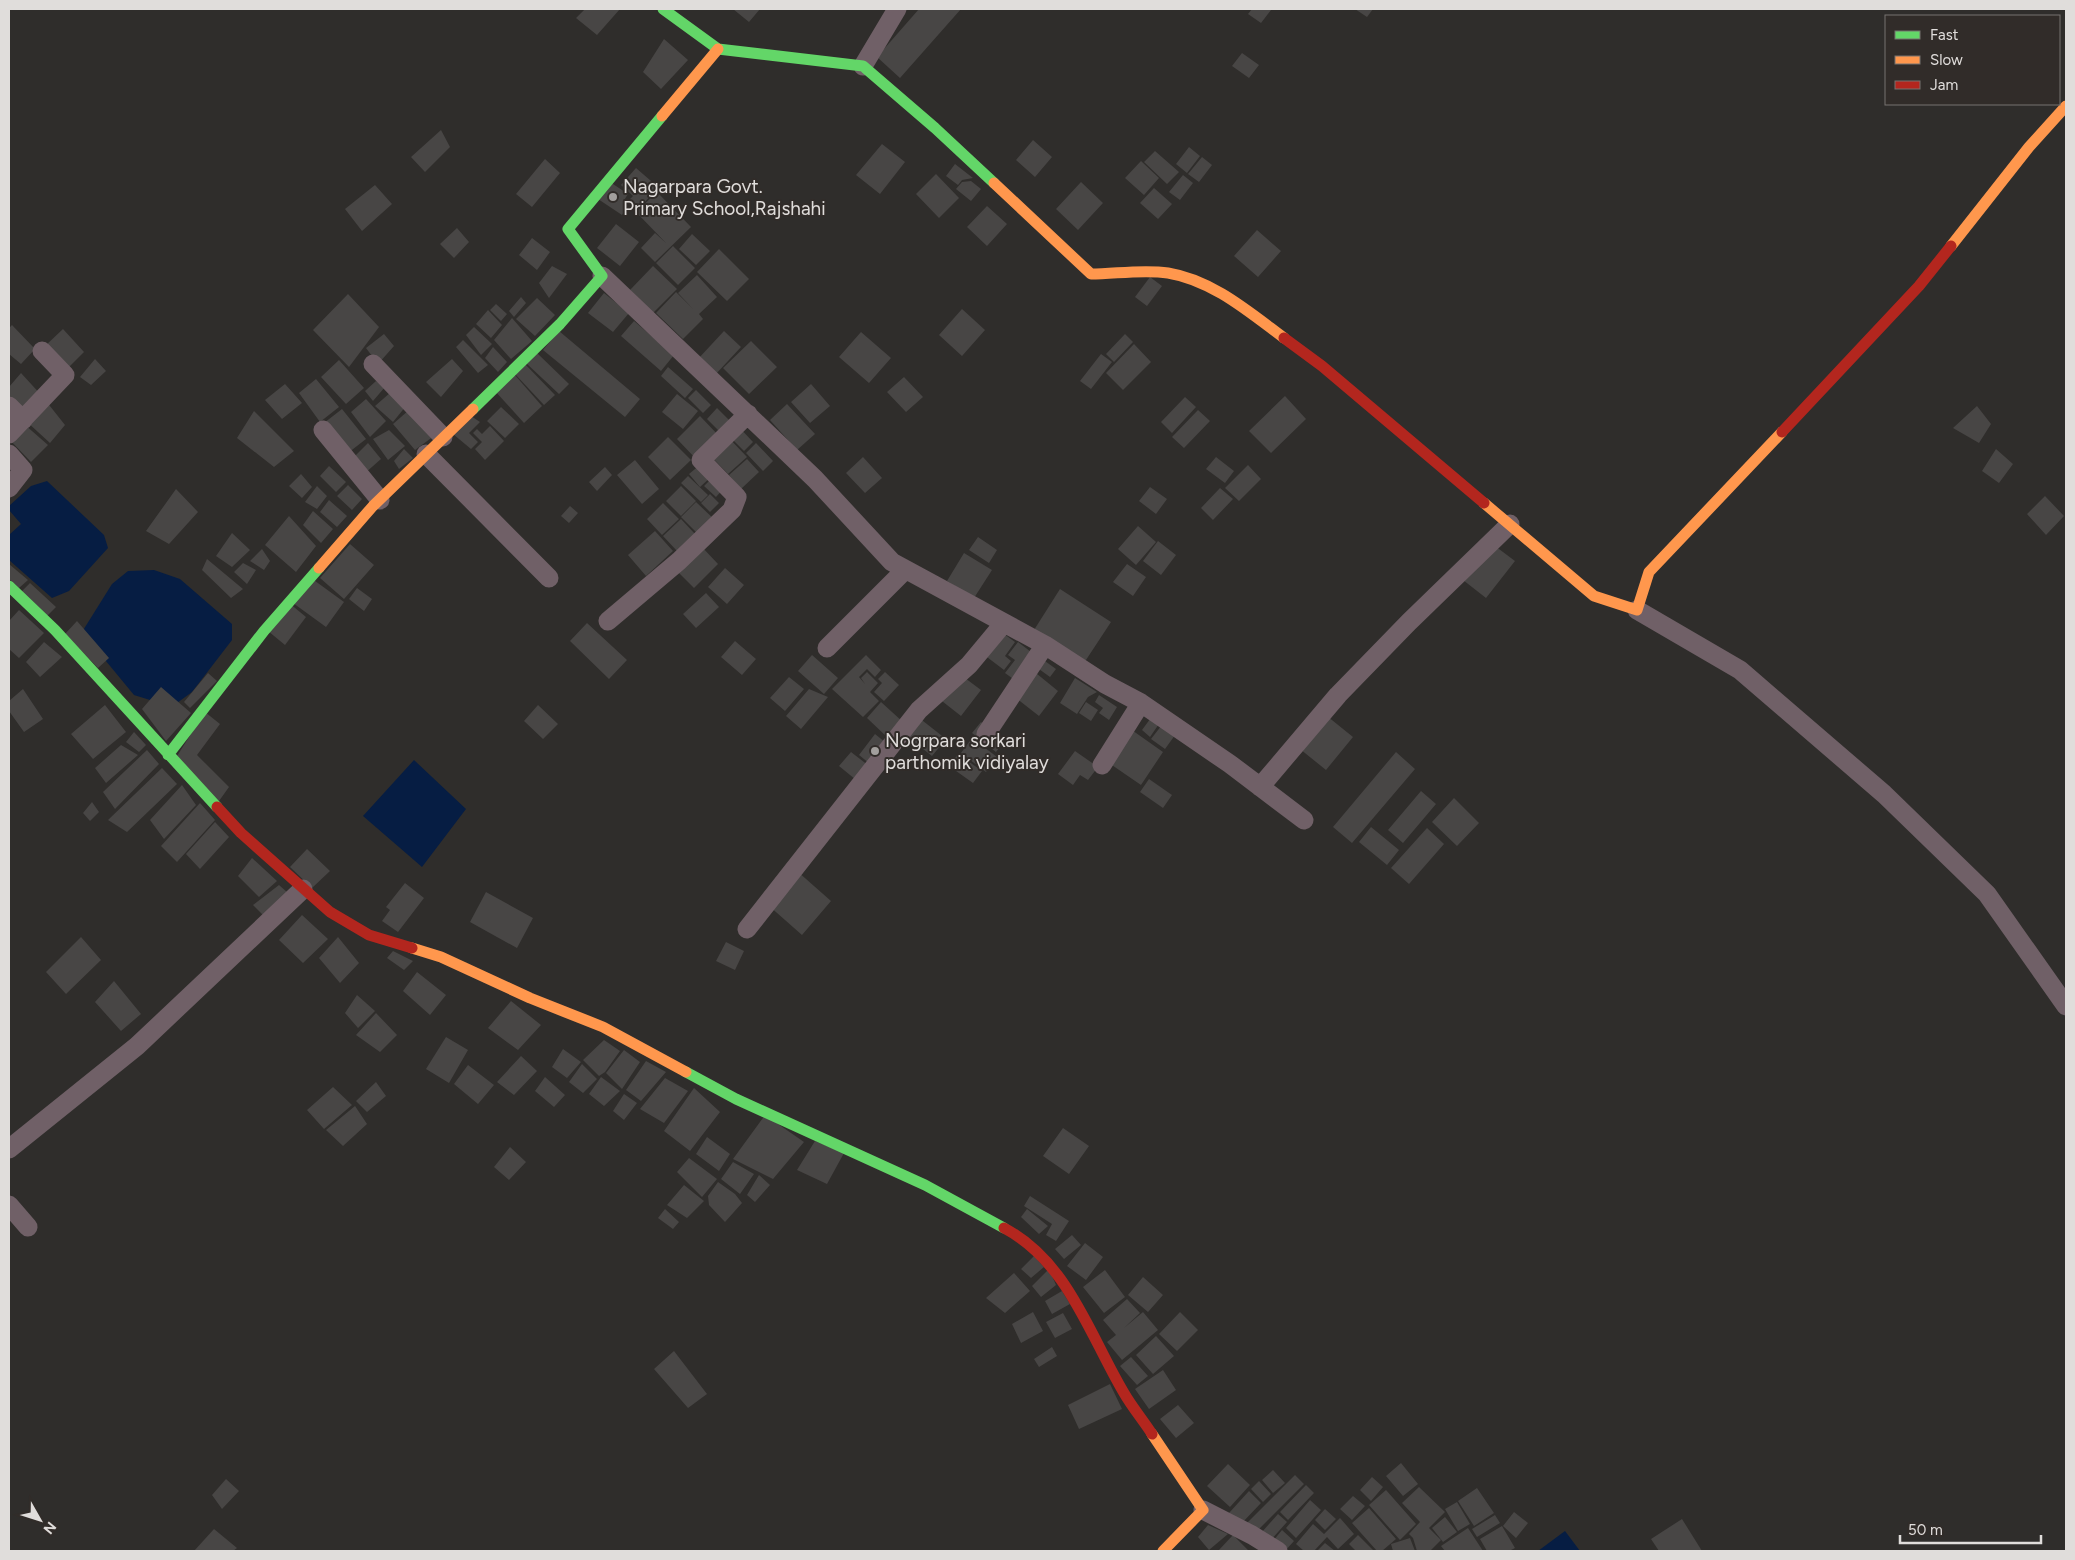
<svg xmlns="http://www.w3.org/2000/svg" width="2075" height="1560" font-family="Figtree,sans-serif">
<rect width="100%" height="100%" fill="#2f2d2b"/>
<path fill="#061d43" d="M47,481L104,535L108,548L69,591L52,598L9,560V535L21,524L9,510V506L31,486Z
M154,570L180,579L232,624V640L192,692L177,703L166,705L134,695L82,632L112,584L128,571Z
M414,760L466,809L422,867L363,816Z
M1565,1531L1580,1551H1538Z"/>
<path fill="#484645" d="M585,9H620L597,35L576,18Z
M733,9H760L749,22Z
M919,9H961L900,78L877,57Z
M1252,9H1269L1271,10L1261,23L1248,14Z
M1355,9H1373L1367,17Z
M664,39L688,60L661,89L643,72Z
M1242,53L1259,65L1249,78L1232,66Z
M441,130L450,147L425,172L411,157Z
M1033,140L1052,157L1035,177L1016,160Z
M882,144L905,162L880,194L856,175Z
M1189,147L1200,156L1187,173L1176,164Z
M1155,151L1179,172L1167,184L1144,162Z
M1202,157L1212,165L1199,182L1188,174Z
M545,159L560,173L532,207L516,194Z
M1141,161L1159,178L1144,195L1125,178Z
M955,164L973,178L962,180L958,185L946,176Z
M636,168L658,187L637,211L627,202L633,196L621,185Z
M936,174L959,198L939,218L916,194Z
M1183,175L1193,183L1180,200L1169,192Z
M971,181L981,189L971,201L956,189L962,182Z
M610,182L628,194L623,202L628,206L622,215L598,199Z
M1081,182L1103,203L1078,230L1056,209Z
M375,185L392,204L362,231L345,209Z
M1154,188L1172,204L1158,219L1140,203Z
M657,192L691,227L655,262L641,248L655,233L666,243L636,212Z
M987,206L1007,224L987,246L967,227Z
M616,224L639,242L620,266L597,248Z
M457,228L469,242L454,258L440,244Z
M1257,230L1281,251L1258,277L1234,256Z
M692,234L710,251L696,265L679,249Z
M532,238L550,252L537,270L519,255Z
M673,246L695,268L678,285L656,263Z
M719,249L749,279L727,301L697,272Z
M552,266L567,274L549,298L539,283Z
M653,266L677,289L653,313L630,290Z
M697,275L717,297L699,314L703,319L683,339L656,313L676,292L693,309L678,293Z
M1150,277L1162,286L1147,306L1135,297Z
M604,293L629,313L613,332L588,313Z
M348,294L379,327L349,367L313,330Z
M521,297L526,303L514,317L509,311Z
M537,298L555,315L535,336L516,319Z
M496,304L507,314L501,321L490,310Z
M962,309L985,330L962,356L939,335Z
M488,310L502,325L491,338L476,324Z
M512,318L532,341L511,359L494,340Z
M634,321L674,355L661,371L621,336Z
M12,325L35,349L21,364L9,354V328Z
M474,327L492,344L481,355L466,335Z
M63,329L84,352L66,370L45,346Z
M559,331L640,399L625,417L543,350Z
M724,331L741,347L715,375L698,359Z
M861,332L891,358L869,383L839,357Z
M384,334L394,346L378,364L366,348Z
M1125,334L1133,342L1114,362L1106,354Z
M463,340L488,365L478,373L456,347Z
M751,341L777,367L749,394L723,368Z
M1134,344L1151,362L1123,390L1106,373Z
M493,347L507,362L498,372L485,358Z
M536,352L569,384L559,394L526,363Z
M1101,354L1112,362L1091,389L1080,381Z
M95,359L106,371L91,385L80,377Z
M452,359L463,371L441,397L426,382Z
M339,360L364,388L346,404L321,377Z
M524,363L555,395L544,405L514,373Z
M668,367L693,389L685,398L661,376Z
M21,373L43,397L24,414L9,400V387Z
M514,374L542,406L524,423L495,391Z
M904,377L923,397L906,412L887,392Z
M316,379L339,407L320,422L299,393Z
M376,381L385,387L373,401L365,391Z
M285,384L302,403L282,419L265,400Z
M811,384L830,406L810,423L791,402Z
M696,390L711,405L703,413L688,398Z
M391,392L406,406L393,422L375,406Z
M677,394L698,411L683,429L662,412Z
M1285,396L1306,419L1271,453L1249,431Z
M1185,397L1196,407L1172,433L1161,422Z
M366,399L386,421L370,437L351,412Z
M46,401L65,425L50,443L26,421Z
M787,404L815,434L797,450L770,420Z
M1977,406L1991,424L1979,443L1953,428Z
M501,407L519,424L505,438L487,421Z
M717,408L733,424L723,435L707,419Z
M342,409L366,439L348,453L324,423Z
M409,410L434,436L415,450L393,424Z
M1198,410L1210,421L1184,448L1172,437Z
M254,411L294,451L274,467L237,438Z
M471,416L480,422L469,433L478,442L471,449L453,434Z
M700,416L720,437L697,460L677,439Z
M24,424L48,445L31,462L9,439Z
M737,425L753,442L744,451L727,434Z
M490,426L504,441L485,460L475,449L482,442L473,433L477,429L482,434Z
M389,430L405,446L388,460L373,439Z
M727,436L747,457L728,474L708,453Z
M668,437L691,460L670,480L648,457Z
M368,443L381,459L364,474L351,460Z
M756,443L773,461L763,471L746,453Z
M404,449L413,458L399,469L394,461Z
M1996,449L2013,464L1999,483L1982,471Z
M863,457L882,478L865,493L846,473Z
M1216,457L1234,471L1225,483L1206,469Z
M747,459L759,472L741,489L729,475Z
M635,460L659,489L642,504L617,475Z
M701,464L712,476L700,487L689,474Z
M1248,465L1261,479L1239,501L1225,488Z
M329,466L346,482L336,492L320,476Z
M605,467L612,475L597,491L589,482Z
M301,474L312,487L302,498L289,486Z
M688,476L708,495L701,502L681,483Z
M713,477L725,487L716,497L704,486Z
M348,485L362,499L352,510L337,496Z
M317,486L327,496L317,509L305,502Z
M681,486L696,501L681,516L666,501Z
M1150,487L1167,499L1156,514L1139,501Z
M1220,488L1233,499L1213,520L1201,508Z
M176,489L198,512L169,544L146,531Z
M710,494L719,503L710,512L701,503Z
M2045,496L2064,516L2046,535L2027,514Z
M329,500L347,516L337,527L320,512Z
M696,502L716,521L701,537L681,517Z
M663,503L679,519L662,535L647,519Z
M570,506L578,513L569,523L561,516Z
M313,511L333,529L321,543L303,525Z
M289,516L316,546L296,572L265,545Z
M681,519L695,534L677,551L663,536Z
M1138,526L1156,542L1136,565L1118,549Z
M655,531L673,551L646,576L628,555Z
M232,533L250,550L232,567L216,556Z
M978,537L997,550L989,563L969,550Z
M1158,541L1176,555L1161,575L1143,561Z
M1491,543L1515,561L1486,598L1463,580Z
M350,544L374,565L344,599L320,578Z
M701,546L718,564L694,588L676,570Z
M262,549L270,561L264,570L250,561Z
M964,553L992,570L974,598L947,581Z
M207,559L243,589L231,598L202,570Z
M243,563L256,570L247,584L234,572Z
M9,564L28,580L19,588L9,579Z
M1127,564L1146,577L1133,596L1113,582Z
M725,568L744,585L727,604L708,587Z
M311,578L344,602L326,627L293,603Z
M30,583L56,607L47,616L21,592Z
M357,588L372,599L364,611L349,599Z
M1060,589L1111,622L1084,663L1034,630Z
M706,593L719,607L696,628L683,614Z
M289,603L306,617L285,645L268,631Z
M19,610L44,633L19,658L9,649V621Z
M77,621L109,658L98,668L65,634Z
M587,623L627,660L609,679L570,641Z
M996,628L1015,642L1005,656L1011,661L1004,670L979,651Z
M735,641L756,659L742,675L721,657Z
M44,642L62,657L40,677L26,662Z
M1018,642L1035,655L1016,681L1005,673L1015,660L1008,655Z
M812,655L838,678L824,694L798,671Z
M866,655L881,670L875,677L867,669L859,677L865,684L861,678L867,672L878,683L870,692L879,701L863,717L832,689Z
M1038,656L1056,669L1050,677L1032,664Z
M953,669L981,690L961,716L933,694Z
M1031,669L1058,691L1039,716L1011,694Z
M885,672L899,685L884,701L874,692L882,683L878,679Z
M208,673L217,681L190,708L184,702Z
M789,677L804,689L785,711L770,698Z
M1075,678L1097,692L1088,697L1077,714L1060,703Z
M161,687L191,713L166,741L142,709Z
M23,689L43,719L24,732L9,711V701Z
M809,689L828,697L801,729L786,716Z
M1099,695L1117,707L1109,720L1099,713L1103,708L1095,702Z
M881,702L903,722L888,738L867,718Z
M1086,702L1098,710L1091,721L1079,713Z
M105,705L126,732L93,759L71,734Z
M538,705L558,724L543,739L524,721Z
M205,712L220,724L197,755L229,787L219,801L177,756Z
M1322,712L1353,737L1326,770L1295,745Z
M1153,715L1161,721L1150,737L1142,730Z
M918,717L946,739L932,756L905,735Z
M1165,721L1178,731L1165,749L1151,739Z
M981,722L1004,741L996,752L972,733Z
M1129,728L1163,752L1141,785L1106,761Z
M134,732L146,745L139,752L126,742Z
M875,734L891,747L875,768L859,755Z
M972,738L997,757L986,772L961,753Z
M121,745L138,755L106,783L95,768Z
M147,750L159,764L115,809L103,792Z
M1075,751L1098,767L1088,780L1080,775L1073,785L1058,774Z
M851,752L873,769L861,784L839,766Z
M1396,752L1415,769L1352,843L1333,827Z
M958,754L982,771L973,783L949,766Z
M162,768L177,784L127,832L108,820Z
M1149,779L1172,795L1163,808L1140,792Z
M182,785L196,805L164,839L150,820Z
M1421,791L1436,804L1403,843L1388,830Z
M1454,798L1479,823L1457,846L1432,822Z
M92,802L99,812L90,821L83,813Z
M200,803L215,820L177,862L161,846Z
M215,822L229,837L200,869L186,854Z
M1371,827L1399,850L1387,865L1359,842Z
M1427,828L1444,844L1409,884L1391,868Z
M307,849L330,871L312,888L290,867Z
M252,858L277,881L259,897L238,876Z
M797,871L831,901L802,935L768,905Z
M405,883L424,898L398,932L382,921L390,910L386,907Z
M279,885L288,893L265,917L253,905Z
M486,892L533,918L517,948L470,922Z
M302,915L328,939L303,963L279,940Z
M81,937L101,960L66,994L46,972Z
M338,937L359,963L340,983L319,958Z
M726,942L744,951L735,970L716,961Z
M393,951L413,961L404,970L387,958Z
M417,972L446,995L430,1015L403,991Z
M114,981L141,1014L121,1031L95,1002Z
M357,995L375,1011L358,1028L345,1013Z
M511,1001L541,1025L518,1050L488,1028Z
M376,1013L397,1035L380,1052L356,1035Z
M446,1037L468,1050L449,1083L426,1069Z
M604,1040L620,1051L605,1072L599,1076L583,1060Z
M563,1049L581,1062L567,1078L552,1067Z
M624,1050L640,1062L622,1089L606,1073Z
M521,1056L537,1071L514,1095L497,1082Z
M646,1061L666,1072L641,1101L626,1090Z
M582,1064L597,1079L583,1093L569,1082Z
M468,1065L494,1085L478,1104L454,1084Z
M545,1077L565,1095L554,1107L535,1091Z
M601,1077L620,1091L604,1106L589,1094Z
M665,1078L688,1091L664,1123L640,1109Z
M376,1082L386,1096L367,1112L356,1101Z
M333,1087L352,1105L324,1129L307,1110Z
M694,1088L720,1112L690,1151L664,1131Z
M624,1094L637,1103L624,1120L613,1111Z
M355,1106L367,1124L343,1146L326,1130Z
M765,1115L804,1142L773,1179L733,1159Z
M1063,1128L1089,1146L1069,1174L1043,1156Z
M707,1137L730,1154L719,1171L696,1154Z
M815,1141L844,1153L827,1184L797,1170Z
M510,1147L526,1162L509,1180L494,1167Z
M689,1158L717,1179L702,1197L677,1172Z
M733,1162L754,1174L740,1194L721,1179Z
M759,1175L770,1185L755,1202L747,1195Z
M718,1182L735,1194L742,1203L725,1222L709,1205L708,1196Z
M684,1185L704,1201L687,1218L667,1205Z
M1030,1196L1069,1221L1056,1241L1046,1235L1052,1224L1024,1206Z
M665,1209L679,1222L673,1229L658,1218Z
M1027,1209L1048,1226L1039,1234L1021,1217Z
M1072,1235L1081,1245L1064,1259L1055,1249Z
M1085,1243L1103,1257L1086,1280L1067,1266Z
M1034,1256L1044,1267L1031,1278L1021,1269Z
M1049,1269L1056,1285L1041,1297L1032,1286Z
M1105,1270L1125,1297L1104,1313L1083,1287Z
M1014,1273L1030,1291L1005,1313L986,1298Z
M1143,1277L1163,1295L1148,1312L1128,1295Z
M1062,1291L1070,1304L1052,1314L1045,1301Z
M1127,1299L1140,1313L1124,1328L1143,1312L1158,1330L1122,1360L1107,1342L1116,1335L1103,1320Z
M1033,1312L1043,1331L1021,1343L1012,1324Z
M1180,1312L1198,1330L1177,1351L1159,1334Z
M1063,1313L1072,1329L1055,1338L1046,1322Z
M1156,1336L1174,1356L1153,1374L1136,1355Z
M1052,1347L1057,1356L1039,1367L1034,1359Z
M674,1351L707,1394L688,1408L654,1369Z
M1131,1357L1148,1376L1137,1385L1120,1366Z
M1163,1370L1176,1390L1149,1409L1135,1389Z
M1110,1384L1122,1409L1079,1429L1068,1405Z
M1178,1405L1194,1423L1176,1438L1160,1419Z
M1401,1463L1418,1484L1403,1496L1386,1476Z
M1228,1464L1250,1485L1230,1507L1207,1486Z
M1273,1470L1285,1483L1273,1493L1262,1480Z
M1295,1475L1304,1484L1255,1533L1246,1524Z
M1372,1477L1383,1487L1371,1501L1360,1490Z
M226,1479L239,1491L222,1509L212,1495Z
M1259,1481L1271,1494L1263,1502L1251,1489Z
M1306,1485L1314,1493L1288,1520L1280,1512Z
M1419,1487L1445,1512L1429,1528L1441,1540L1430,1551H1417L1413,1538L1409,1534L1420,1522L1402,1503Z
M1477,1488L1494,1513L1474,1526L1458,1501Z
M1386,1490L1416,1524L1400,1540L1369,1505Z
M1249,1491L1261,1503L1241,1524L1229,1513Z
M1353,1496L1365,1506L1352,1520L1340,1509Z
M1310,1500L1321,1510L1296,1538L1286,1528Z
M1457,1502L1470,1524L1458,1531L1445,1509Z
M1369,1508L1396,1539L1382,1551H1377L1352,1523Z
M1325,1509L1336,1519L1325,1530L1315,1520Z
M1514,1512L1528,1523L1516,1538L1503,1526Z
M1278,1514L1287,1522L1270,1541L1261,1533Z
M1495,1515L1500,1523L1477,1537L1472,1529Z
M1445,1517L1457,1532L1443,1542L1432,1528Z
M1340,1518L1354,1534L1338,1549L1327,1537L1314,1551H1304L1296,1544L1313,1524L1324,1534Z
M1682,1519L1702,1551H1659L1651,1539Z
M1208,1525L1228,1534L1209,1550L1198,1537Z
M1502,1526L1515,1548L1509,1551H1487L1480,1539Z
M1468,1528L1483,1551H1445L1441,1546Z
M214,1529L237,1548L233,1551H194Z
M1282,1530L1294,1541L1285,1551L1273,1541Z
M1233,1535L1248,1550L1218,1551Z
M1358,1535L1374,1551H1356L1349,1544Z
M1410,1538L1415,1551H1393L1391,1544Z
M1325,1543L1335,1551H1317Z"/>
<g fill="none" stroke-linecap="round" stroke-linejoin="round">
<path stroke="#706067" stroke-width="19" d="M863,66L897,9
M602,276L815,479L892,562L1045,645L1105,684L1141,703L1230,764L1304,820
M373,364L443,437
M9,406L23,420
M323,430L380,500
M9,434L65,375L42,351
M9,454L23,470L9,488
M426,454L549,578
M1637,610L1740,670L1884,794L1987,894L2066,1006
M608,621L679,561L732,510L737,497L701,460L748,414
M827,648L905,570
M986,734L1045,645
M1102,765L1141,703
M1260,787L1338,695L1409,622L1510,524
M747,929L919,710L969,665L1004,623
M9,1149L137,1046L303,889
M9,1205L28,1227
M1203,1510L1252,1535L1278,1551"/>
<path stroke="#63d668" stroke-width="11" d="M663,9L718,49L863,66L935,128L994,183
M473,409L560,324L602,276L568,229L662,116
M9,586L55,630L217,807
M168,755L264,631L319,568
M686,1072L736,1099L925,1185L1004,1228"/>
<path stroke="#ff974d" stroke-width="11" d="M662,116L718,49
M994,183L1091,274C1115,274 1143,269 1168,273C1212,280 1249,312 1284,338
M1951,246L2029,147L2066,106
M1484,503L1594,596L1637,610L1649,572L1782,432
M319,568L373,506L473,409
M412,948L441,957L530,998L603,1027L686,1072
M1152,1434L1203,1510L1163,1551"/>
<path stroke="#b3261e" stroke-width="11" d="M1284,338L1322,366L1484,503
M1782,432L1919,286L1951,246
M217,807L241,833L330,912L369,935L412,948
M1004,1228C1068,1262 1089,1334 1124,1393C1132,1407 1143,1420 1152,1434"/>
</g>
<g fill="#a29f9d" stroke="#312c29" stroke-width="2">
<circle cx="613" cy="197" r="5"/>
<circle cx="875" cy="751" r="5"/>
</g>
<g text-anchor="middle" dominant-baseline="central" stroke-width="4" stroke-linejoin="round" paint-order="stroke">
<g font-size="19" fill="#e0dddb" stroke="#312c29" text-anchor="start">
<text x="623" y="186">Nagarpara Govt.<tspan x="623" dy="22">Primary School,Rajshahi</tspan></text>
<text x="885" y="740">Nogrpara sorkari<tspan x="885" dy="22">parthomik vidiyalay</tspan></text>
</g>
</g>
<rect width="2075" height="1560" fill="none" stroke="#e0dddb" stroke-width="20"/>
<rect x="1885" y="15" width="175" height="90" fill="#312c29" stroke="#777370"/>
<rect x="1895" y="31" width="25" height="8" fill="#63d668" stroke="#777370"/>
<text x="1930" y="40" font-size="15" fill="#e0dddb">Fast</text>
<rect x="1895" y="56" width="25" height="8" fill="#ff974d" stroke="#777370"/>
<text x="1930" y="65" font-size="15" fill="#e0dddb">Slow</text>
<rect x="1895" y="81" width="25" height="8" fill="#b3261e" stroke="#777370"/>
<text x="1930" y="90" font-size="15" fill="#e0dddb">Jam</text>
<g transform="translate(40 1520) rotate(129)" stroke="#312c29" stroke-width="4" paint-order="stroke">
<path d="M0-4L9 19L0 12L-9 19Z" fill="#e0dddb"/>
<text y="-8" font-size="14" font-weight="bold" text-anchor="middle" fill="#e0dddb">N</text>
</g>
<path d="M1900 1535v8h141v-8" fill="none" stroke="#e0dddb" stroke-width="2.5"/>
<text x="1908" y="1535" font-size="15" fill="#e0dddb" stroke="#312c29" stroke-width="4" paint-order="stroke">50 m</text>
</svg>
